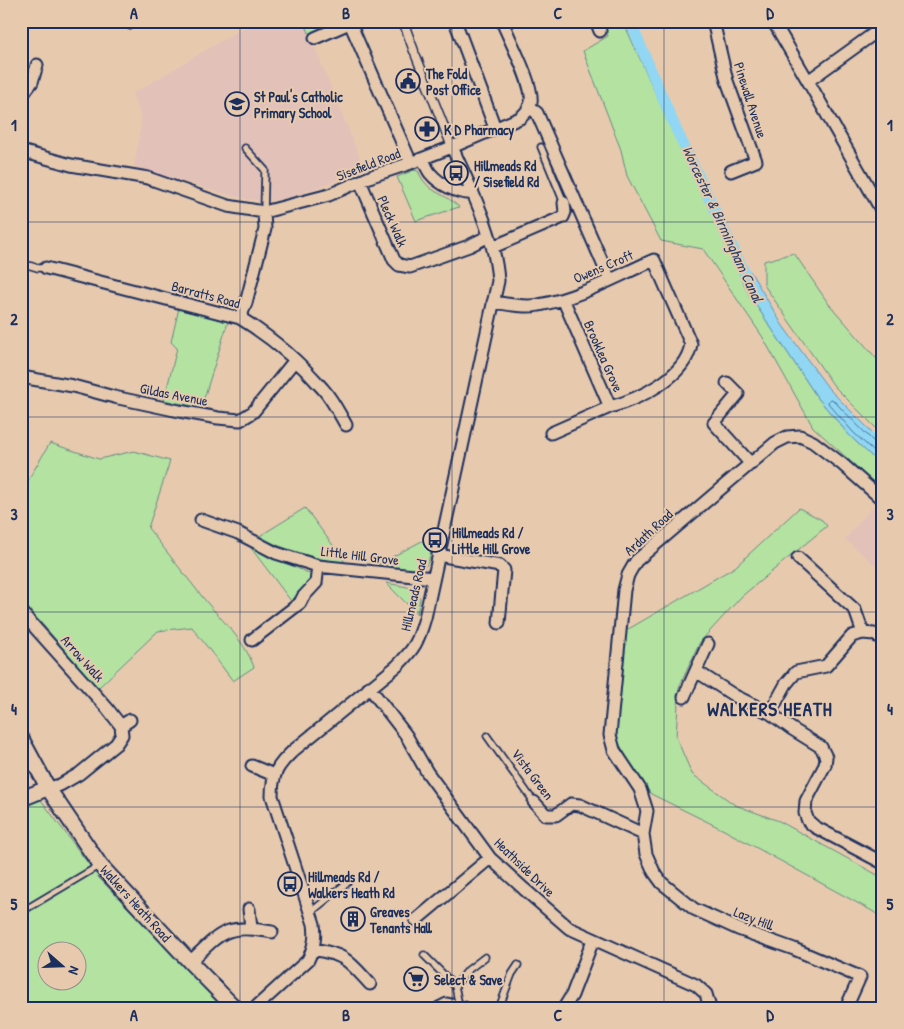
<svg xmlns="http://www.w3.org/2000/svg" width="904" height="1029" font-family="'Patrick Hand',sans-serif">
<rect width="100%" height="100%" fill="#e7caae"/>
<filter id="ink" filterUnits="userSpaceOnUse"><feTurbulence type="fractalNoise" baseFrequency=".02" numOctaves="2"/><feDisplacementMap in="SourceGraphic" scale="10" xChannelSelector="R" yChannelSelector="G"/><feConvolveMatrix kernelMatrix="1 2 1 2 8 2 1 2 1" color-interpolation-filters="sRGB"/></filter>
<g filter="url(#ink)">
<path fill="#e2c1b9" d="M258,21H304L365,170L292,197L265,202L232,196L134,167L141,123L140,113L132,94L238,31Z
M874,505L883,513V572L845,539Z"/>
<path fill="#b3e2a1" stroke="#678880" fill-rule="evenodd" d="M304,21H341L310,35Z
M602,21H623L667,119L750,296L817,397L849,435L883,467V491L813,427L762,336L703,249L661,241L627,176L621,150L583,51L608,36Z
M414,170L418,171C429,195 441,190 459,207L416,221L397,177Z
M794,253L828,303L883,366V435L834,386L764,285V261Z
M179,308L228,322L201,408L164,400L177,348L171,342Z
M50,443L99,459L134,451L170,461L148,528C167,552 185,575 204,599C222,621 244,639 254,667L233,681L192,627L158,631L98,688L21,600V495L24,487Z
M305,508L341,556L346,564C315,559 287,550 258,537Z
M799,508L822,520L827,526L742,596L700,642L679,687L676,737L692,774L735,805L779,821L883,878V917L724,830L651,794L631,766L615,735L625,631L735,567Z
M433,535C432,544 431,554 428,562C422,578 390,567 377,565Z
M251,548L313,575L311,580L291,601Z
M386,583L413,588L420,598L417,614Z
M41,800L99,878L226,1008H21V806ZM48,952H78V982H48Z"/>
<path fill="#91d6f3" stroke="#6293b7" d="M750,271L783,326L829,389L883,443V467L849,435L817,397L750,296L741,278Z"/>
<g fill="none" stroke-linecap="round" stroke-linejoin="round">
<path stroke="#4a729a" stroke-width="1" d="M883,446L877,445L832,399L829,400L828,403L853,432L883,460"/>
<path stroke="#91d6f3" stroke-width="11" d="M630,21L676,129L752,288"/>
<g stroke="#1b2f5e" stroke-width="9">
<path id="service" d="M129,21L130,26
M541,147L564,203
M245,148L265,170L264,212
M21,263L38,268H46
M487,736L534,802
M21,912L100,865
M311,912L348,882
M424,955L455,986
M459,1006L455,986L468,970L485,957
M499,1008L512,974L518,965"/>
</g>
<g stroke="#1b2f5e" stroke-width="11">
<path id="pedestrian" d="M403,21L414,51
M416,56L452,147"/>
</g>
<g stroke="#1b2f5e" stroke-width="15">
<path id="minor" d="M455,21L495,128
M596,21L600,31
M713,21L727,81L756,161L731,171
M773,21L808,81
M350,23L411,163
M883,27L808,81L883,213
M315,38L354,21
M23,94L32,82L37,65
M529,107L537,113L610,280
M21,151L71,165L148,178L228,206L264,212
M423,159C425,164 427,169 430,173C439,184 459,195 473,193
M360,181L394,260L399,265L410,267L469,246L489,236
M493,247L563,217L565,212L564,203
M46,268L240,318C271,337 299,361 323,389C332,399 339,413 346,425
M493,302C508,304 524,308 539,305C579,298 617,276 654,260L691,344C686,377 639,399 610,407L563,299
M240,318L246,303L265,229L264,212L329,195L372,176L411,163L452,147L520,118C526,113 530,109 531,102C534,85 509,39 502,21
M21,377L73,386L114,397L179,411L218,418L240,420L253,412L295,360
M727,383L738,394L714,423L751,464
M551,433L610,407
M201,520L238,533L276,553L318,566L433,578
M438,555L500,566L504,570L499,623
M798,558L855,610L863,633
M21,612L107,708L121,726
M252,640L300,603L303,597L316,583L318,566
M696,671L735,696L770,713L792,729L821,747L826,757L825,765L806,801L805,813L808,821L815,827L883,863
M369,687L406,735L427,772L490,858L524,889L569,928L696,985L706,994L710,1008
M684,697L708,644
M770,713L786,684L796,672L826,666L852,636L863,633L874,634L883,640
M252,766L274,775
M48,788L60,785L79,774L116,744L122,735L121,726L130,720
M534,802L546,815H556L571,804L580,805L643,834
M249,909L251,928
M416,920L490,858
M313,949C346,955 348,960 370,984
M190,962C221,932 226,923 272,932
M255,1008L308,960C314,947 316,938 314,924L272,796C272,773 278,765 294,750L397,666C415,648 418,642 425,618L498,281C495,234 471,190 452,147
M439,1008L447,1004L465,1008
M564,1008L572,995L593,940
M846,1008L860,977L794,949L738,929L694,909L662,883L654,872L646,854L643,834L647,811L640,789L614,750L610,735L624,590L628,575L636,561L731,480L775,443L787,437L800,436L813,442L842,464L883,500"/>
</g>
<g stroke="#1b2f5e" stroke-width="18">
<path id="tertiary" d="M21,738L48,788L100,865L190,962L235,1008
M21,799L48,788"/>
</g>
<use href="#service" stroke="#e7caae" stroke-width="5.5"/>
<use href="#pedestrian" stroke="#e7caae" stroke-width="8"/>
<use href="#minor" stroke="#e7caae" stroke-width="11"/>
<use href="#tertiary" stroke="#e7caae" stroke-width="14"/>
</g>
</g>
<path fill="none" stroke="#1b2f5e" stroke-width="1" stroke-opacity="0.55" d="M240,21V1008M452,21V1008M664,21V1008M21,222H883M21,417H883M21,612H883M21,807H883"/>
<defs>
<g id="civic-ring" transform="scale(1.25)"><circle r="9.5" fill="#e7caae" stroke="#1b2f5e" stroke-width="1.5"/><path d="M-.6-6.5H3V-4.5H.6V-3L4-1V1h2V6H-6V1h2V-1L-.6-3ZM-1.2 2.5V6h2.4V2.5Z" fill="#1b2f5e"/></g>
<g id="school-ring" transform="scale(1.25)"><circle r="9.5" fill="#e7caae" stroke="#1b2f5e" stroke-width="1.5"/><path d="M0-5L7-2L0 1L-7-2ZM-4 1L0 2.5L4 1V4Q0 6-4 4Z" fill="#1b2f5e"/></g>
<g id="pharmacy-ring" transform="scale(1.25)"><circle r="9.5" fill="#e7caae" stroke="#1b2f5e" stroke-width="1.5"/><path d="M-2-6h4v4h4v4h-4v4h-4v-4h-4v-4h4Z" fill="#1b2f5e"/></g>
<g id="bus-ring" transform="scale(1.25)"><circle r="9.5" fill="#e7caae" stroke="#1b2f5e" stroke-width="1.5"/><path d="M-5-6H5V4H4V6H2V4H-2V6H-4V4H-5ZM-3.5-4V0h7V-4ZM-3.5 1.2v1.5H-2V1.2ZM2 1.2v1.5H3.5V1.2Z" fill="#1b2f5e"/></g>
<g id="building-ring" transform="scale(1.25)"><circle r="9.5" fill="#e7caae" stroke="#1b2f5e" stroke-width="1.5"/><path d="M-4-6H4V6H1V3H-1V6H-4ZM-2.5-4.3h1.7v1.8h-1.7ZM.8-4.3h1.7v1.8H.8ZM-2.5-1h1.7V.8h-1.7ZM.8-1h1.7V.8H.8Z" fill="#1b2f5e"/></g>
<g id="supermarket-ring" transform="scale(1.25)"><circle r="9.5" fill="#e7caae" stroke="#1b2f5e" stroke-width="1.5"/><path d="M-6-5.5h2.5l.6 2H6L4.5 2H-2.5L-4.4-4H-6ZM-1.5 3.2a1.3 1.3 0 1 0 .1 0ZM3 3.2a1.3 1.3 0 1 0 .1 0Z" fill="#1b2f5e"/></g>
</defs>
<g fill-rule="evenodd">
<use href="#civic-ring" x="408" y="81"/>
<use href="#school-ring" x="237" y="104"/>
<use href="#pharmacy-ring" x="427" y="129"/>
<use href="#bus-ring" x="456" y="173"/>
<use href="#bus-ring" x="435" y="540"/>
<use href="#bus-ring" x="290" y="884"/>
<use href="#building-ring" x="353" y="919"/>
<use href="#supermarket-ring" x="416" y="979"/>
</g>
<g text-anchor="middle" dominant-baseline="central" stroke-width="4" stroke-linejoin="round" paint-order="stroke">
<g font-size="14" font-weight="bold" fill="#1b2f5e" stroke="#e7caae" text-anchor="start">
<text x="426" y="73">The Fold<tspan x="426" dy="16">Post Office</tspan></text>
<text x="254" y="96">St Paul's Catholic<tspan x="254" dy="16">Primary School</tspan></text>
<text x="444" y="129">K D Pharmacy</text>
<text x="474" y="165">Hillmeads Rd<tspan x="474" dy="16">/ Sisefield Rd</tspan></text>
<text x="452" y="532">Hillmeads Rd /<tspan x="452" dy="16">Little Hill Grove</tspan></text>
<text x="308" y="876">Hillmeads Rd /<tspan x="308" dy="16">Walkers Heath Rd</tspan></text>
<text x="370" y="911">Greaves<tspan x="370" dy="16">Tenants Hall</tspan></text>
<text x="434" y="979">Select &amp; Save</text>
</g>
<g font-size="14" fill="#1b2f5e" stroke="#e7caae">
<text transform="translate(751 100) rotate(72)">Pinewall Avenue</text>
<text transform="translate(368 164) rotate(-21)">Sisefield Road</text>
<text transform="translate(393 221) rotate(66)">Pleck Walk</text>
<text transform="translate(603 266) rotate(-23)">Owens Croft</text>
<text transform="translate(206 294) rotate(15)">Barratts Road</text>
<text transform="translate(604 356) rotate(66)">Brooklea Grove</text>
<text transform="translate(174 394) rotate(11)">Gildas Avenue</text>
<text transform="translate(648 532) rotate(-43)">Ardath Road</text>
<text transform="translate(360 555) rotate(7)">Little Hill Grove</text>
<text transform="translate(413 595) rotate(-77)">Hillmeads Road</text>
<text transform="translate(83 658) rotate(48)">Arrow Walk</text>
<text transform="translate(533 774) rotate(53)">Vista Green</text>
<text transform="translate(525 867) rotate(44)">Heathside Drive</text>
<text transform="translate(136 903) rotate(48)">Walkers Heath Road</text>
<text transform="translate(754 918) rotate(21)">Lazy Hill</text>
</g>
<g font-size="15" font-style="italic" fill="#27406d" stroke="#e7caae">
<text transform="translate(723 224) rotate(65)">Worcester &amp; Birmingham Canal</text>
</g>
<g font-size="19" font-weight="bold" letter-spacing="1" fill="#1b2f5e" stroke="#e7caae">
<text x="770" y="709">WALKERS HEATH</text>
</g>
</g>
<rect width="904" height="1029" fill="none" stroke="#e7caae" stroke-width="55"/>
<g transform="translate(62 966) rotate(110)"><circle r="24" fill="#e7caae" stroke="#958c8e"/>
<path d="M0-4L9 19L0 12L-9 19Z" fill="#1b2f5e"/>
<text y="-8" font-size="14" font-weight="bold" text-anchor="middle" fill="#1b2f5e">N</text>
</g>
<rect x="28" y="28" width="848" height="974" fill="none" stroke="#1b2f5e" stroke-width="2"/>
<g font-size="16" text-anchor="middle" font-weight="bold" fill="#1b2f5e">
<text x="134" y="19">A</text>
<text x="346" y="19">B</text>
<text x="558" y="19">C</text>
<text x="770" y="19">D</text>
<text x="14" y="131">1</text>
<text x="890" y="131">1</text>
<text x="14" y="325">2</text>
<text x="890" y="325">2</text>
<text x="14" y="520">3</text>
<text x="890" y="520">3</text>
<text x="14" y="715">4</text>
<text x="890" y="715">4</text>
<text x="14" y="910">5</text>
<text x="890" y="910">5</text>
<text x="134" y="1021">A</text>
<text x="346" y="1021">B</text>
<text x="558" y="1021">C</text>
<text x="770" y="1021">D</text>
</g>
</svg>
